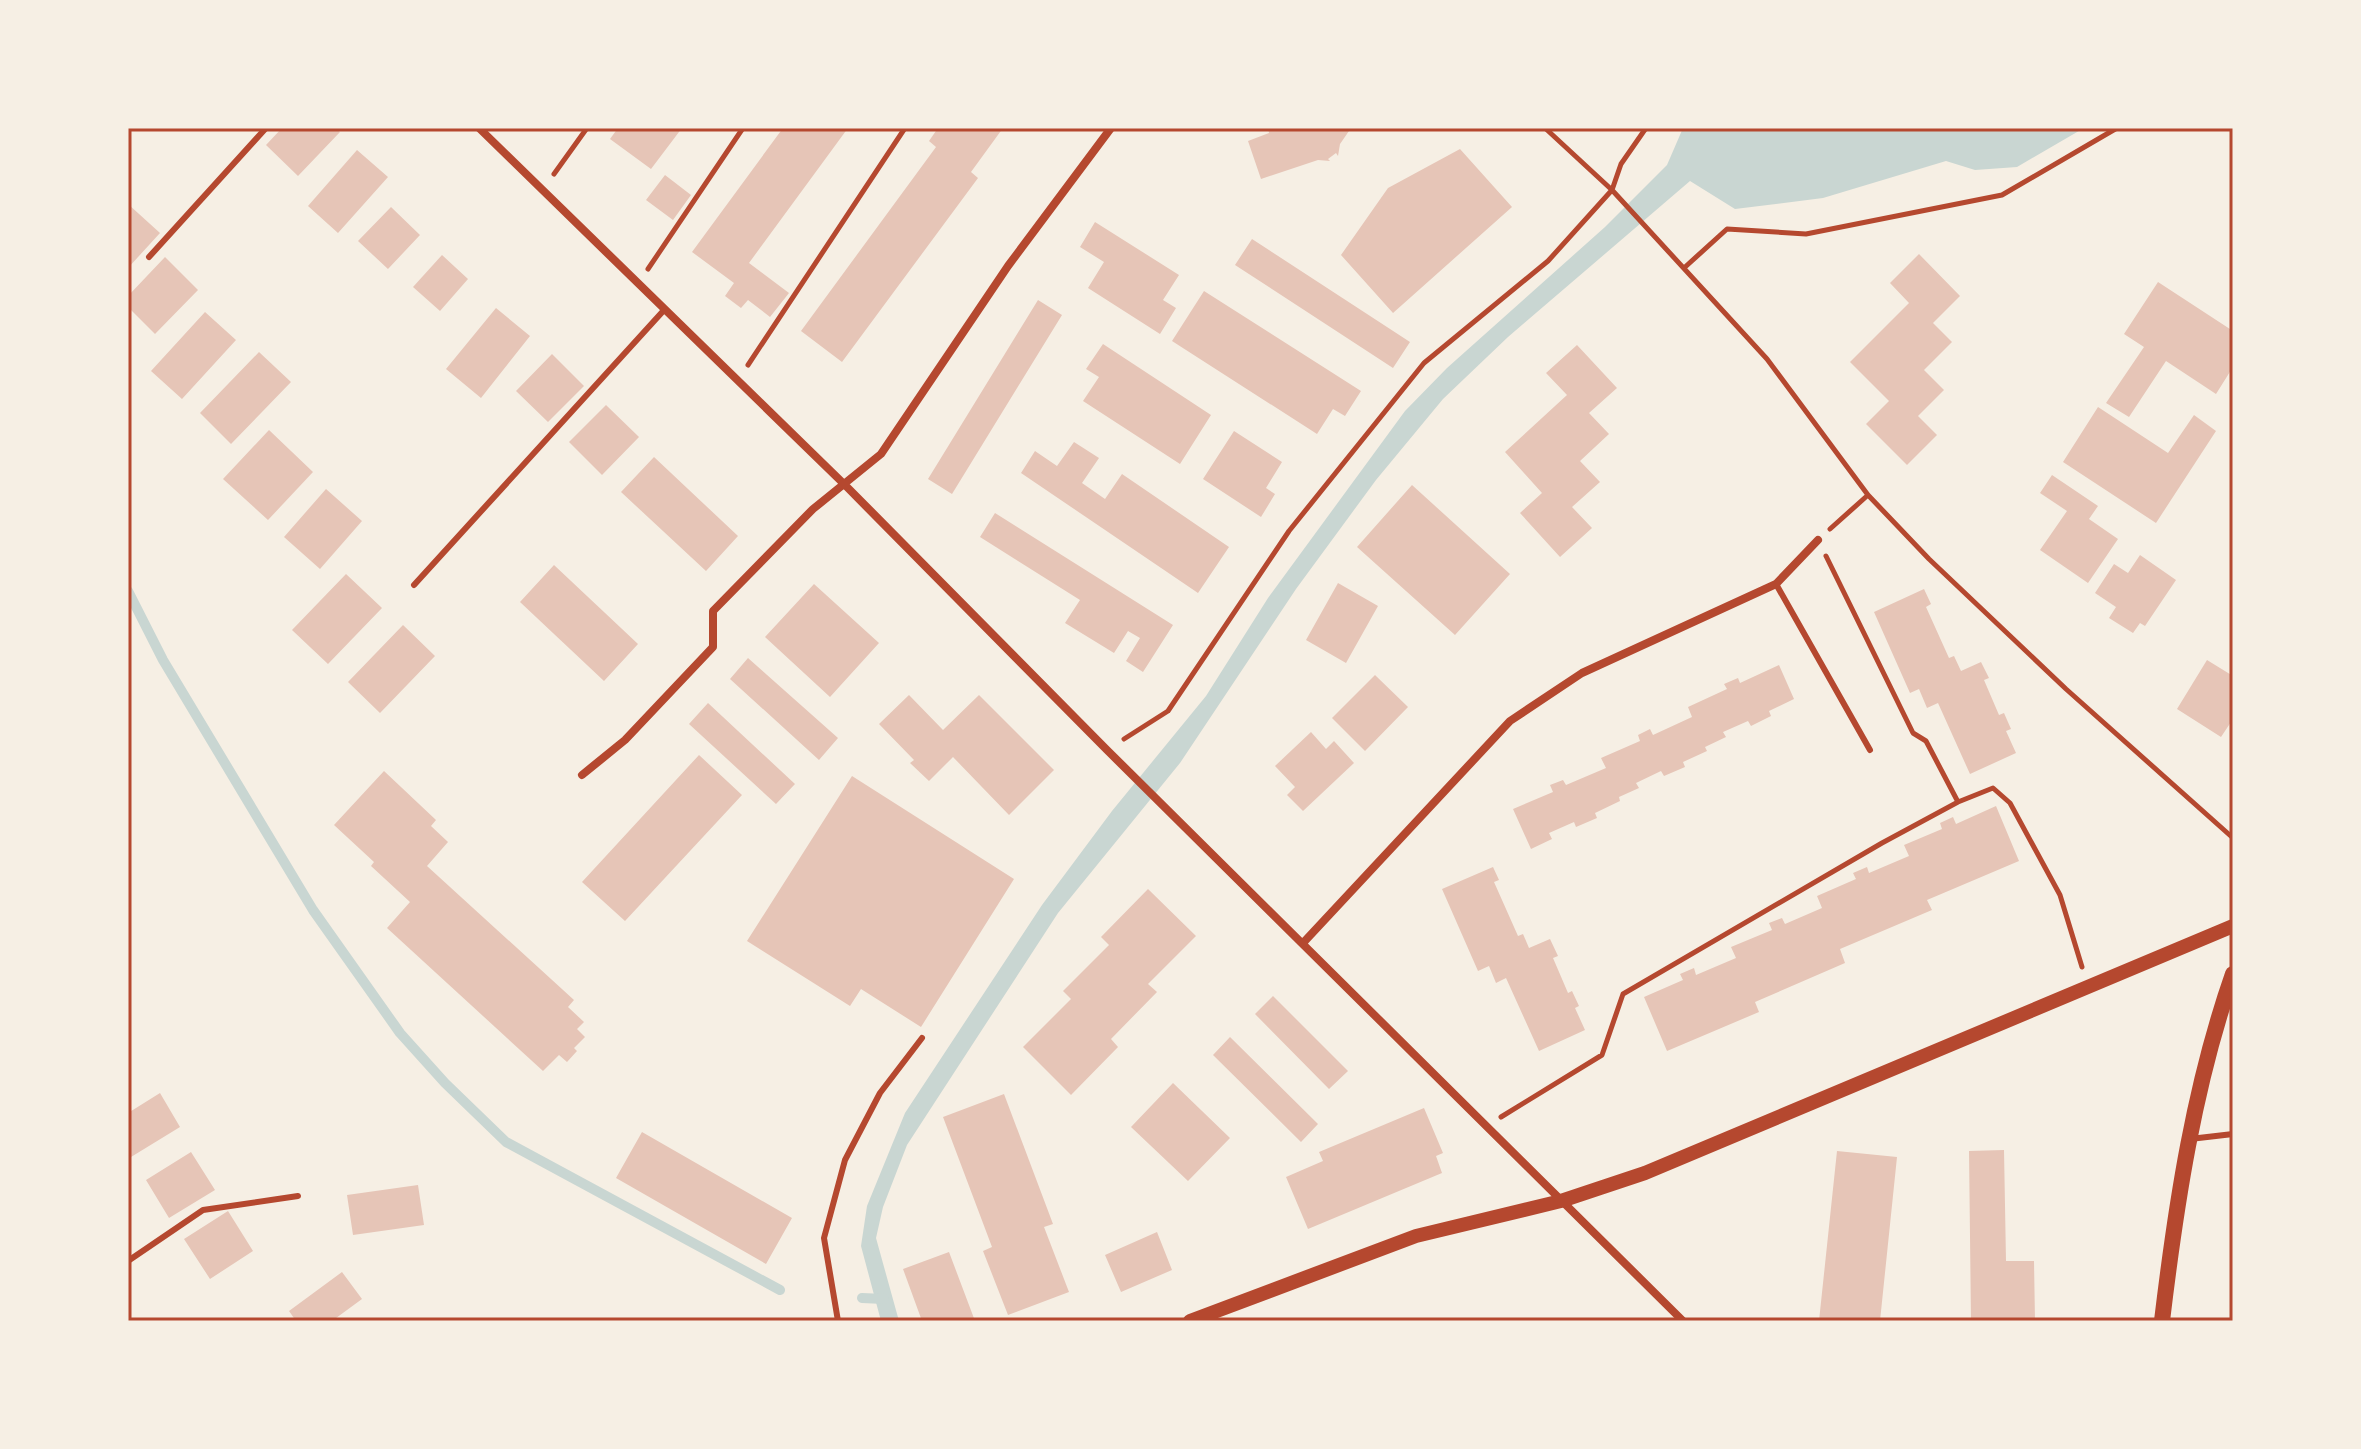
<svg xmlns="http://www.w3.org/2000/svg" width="2361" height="1449" font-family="Helvetica,sans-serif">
<rect width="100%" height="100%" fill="#f6efe4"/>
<path fill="#c9d6d2" d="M1683,128H2084L2017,167L1975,170L1946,161L1823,198L1735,209L1690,181L1508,337L1443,399L1376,480L1296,589L1180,763L1058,913L907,1145L883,1207L876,1238L899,1321H881L861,1246L867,1206L905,1113L1042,905L1112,811L1206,696L1268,598L1405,411L1447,368L1605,227L1667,165Z"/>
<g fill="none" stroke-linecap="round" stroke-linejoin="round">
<path stroke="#c9d6d2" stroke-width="10" d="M128,591L163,660L313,910L400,1033L445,1083L506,1142L780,1290
M862,1298L884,1299"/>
</g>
<path fill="#e6c5b7" d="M282,128H335L340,132L298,176L266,145Z
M618,128H682L651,169L610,139Z
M783,128H848L749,263L789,293L770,317L748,300L741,308L725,296L734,283L692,252Z
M938,128H1003L971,172L978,178L842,362L801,331L936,147L929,141Z
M1268,128H1356L1349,131L1340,144L1338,156L1336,153L1328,159L1330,161L1318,160L1261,179L1248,141L1269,133Z
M1460,149L1512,207L1393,313L1341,255L1388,188Z
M357,150L388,177L338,233L308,206Z
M665,175L691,195L673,220L646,200Z
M128,204L160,233L128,268Z
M391,207L420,235L388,269L358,241Z
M1095,222L1179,275L1163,300L1176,308L1160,334L1088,288L1104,262L1080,247Z
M1252,239L1410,342L1393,368L1235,265Z
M1919,254L1960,296L1933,323L1952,342L1924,370L1944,390L1918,416L1937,435L1907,465L1866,424L1889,401L1850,362L1909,303L1890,283Z
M442,255L468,279L440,311L413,287Z
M165,257L198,290L155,334L128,307V296Z
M2158,282L2233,331V367L2216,394L2166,361L2129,417L2106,403L2144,347L2124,334Z
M1204,291L1361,391L1345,416L1333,409L1317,434L1172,341Z
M1038,300L1062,315L952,494L928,479Z
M496,308L530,336L481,398L446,369Z
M205,312L236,340L182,399L151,371Z
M1103,344L1211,415L1180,464L1083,401L1099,377L1086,369Z
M1577,345L1617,388L1589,413L1609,434L1580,461L1600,482L1572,507L1592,528L1560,557L1520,513L1542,493L1505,452L1567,395L1546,373Z
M259,352L291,382L231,444L200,413Z
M552,354L584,386L548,422L516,391Z
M606,405L639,437L602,475L569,442Z
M2098,407L2168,453L2194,415L2216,431L2156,523L2063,462Z
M269,430L313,472L268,520L223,479Z
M1234,431L1282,462L1266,488L1275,494L1261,517L1203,479Z
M1074,442L1099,458L1082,483L1105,499L1122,474L1229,547L1198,593L1021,473L1035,451L1057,466Z
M654,457L738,536L706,571L621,492Z
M2052,475L2098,506L2089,519L2118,539L2088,583L2040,550L2067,511L2040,493Z
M1412,485L1510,574L1455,635L1357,547Z
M326,489L362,521L320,569L284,537Z
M995,513L1173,625L1143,672L1126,661L1140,638L1128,631L1114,653L1065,623L1080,600L980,537Z
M2140,555L2176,580L2145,626L2140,623L2133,633L2109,618L2116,607L2095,593L2114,564L2128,573Z
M554,565L638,644L604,681L520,602Z
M346,574L382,608L328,664L292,630Z
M1338,583L1378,606L1346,663L1306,640Z
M814,584L879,643L830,697L765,637Z
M1924,589L1931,604L1926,607L1949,658L1954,656L1961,671L1981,662L1989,678L1984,680L1999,715L2004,713L2011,729L2006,731L2016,753L1970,774L1938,703L1927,708L1919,689L1910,693L1874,612Z
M403,625L435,656L380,713L348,682Z
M748,658L838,738L819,760L730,679Z
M2207,660L2233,676V719L2221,737L2177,709Z
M1779,665L1794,699L1769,711L1771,716L1751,726L1748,721L1723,732L1726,737L1705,747L1707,751L1683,762L1685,767L1664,776L1661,771L1636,783L1639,788L1619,797L1620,801L1595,813L1597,818L1576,827L1574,822L1549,833L1552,839L1531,849L1513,809L1553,792L1550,785L1563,780L1566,785L1606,768L1601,758L1640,741L1638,735L1650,729L1653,735L1692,717L1688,707L1727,689L1724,684L1738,678L1740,683Z
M1375,675L1408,707L1365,751L1332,718Z
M909,695L943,730L979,695L1054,770L1009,815L953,757L929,781L910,763L914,760L879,724Z
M708,703L795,784L776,804L689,724Z
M1311,732L1326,749L1334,741L1354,763L1303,811L1287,795L1295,787L1275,766Z
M699,755L742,795L625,921L582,882Z
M384,771L436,820L431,826L448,842L427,866L574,1000L568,1007L584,1022L577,1029L585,1037L574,1048L577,1051L567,1062L559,1055L543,1071L387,928L410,902L371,866L374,862L334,825Z
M852,776L1014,879L921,1027L861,989L850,1006L747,941Z
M1996,806L2019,861L1927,900L1932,910L1840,949L1845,963L1755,1002L1759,1012L1667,1051L1644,997L1683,980L1680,974L1694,968L1696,975L1736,958L1731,947L1772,930L1769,923L1782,918L1785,924L1822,908L1817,896L1856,879L1853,873L1867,867L1869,873L1909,856L1904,845L1942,829L1940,823L1953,817L1956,824Z
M1493,867L1499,880L1494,882L1518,936L1523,934L1529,948L1550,939L1558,956L1553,958L1568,993L1572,991L1579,1006L1575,1008L1585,1030L1539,1051L1506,978L1496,983L1489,966L1478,971L1442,889Z
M1148,889L1196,936L1148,984L1157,992L1111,1039L1118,1047L1071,1095L1023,1047L1071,999L1063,991L1109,945L1101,937Z
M1273,996L1348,1071L1329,1089L1255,1014Z
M1230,1037L1318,1124L1301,1142L1213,1055Z
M1173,1083L1230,1138L1188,1181L1131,1127Z
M160,1093L180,1127L131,1157L128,1152V1113Z
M1004,1094L1053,1224L1044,1227L1069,1292L1008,1315L983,1251L992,1247L943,1117Z
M1424,1108L1443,1153L1436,1156L1442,1173L1308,1229L1286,1177L1323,1161L1319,1152Z
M642,1132L792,1218L766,1264L616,1178Z
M2004,1150L2006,1261H2034L2035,1321H1971L1969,1151Z
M1837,1151L1897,1157L1880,1321H1819Z
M191,1152L215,1190L169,1218L146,1180Z
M418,1185L424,1225L353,1235L347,1195Z
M228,1211L253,1251L210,1279L184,1239Z
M1157,1232L1172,1270L1121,1292L1105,1255Z
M949,1252L975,1321H922L903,1269Z
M342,1272L362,1299L332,1321H296L289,1311Z"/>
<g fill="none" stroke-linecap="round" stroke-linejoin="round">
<path stroke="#b5482f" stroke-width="5" d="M1545,128L1612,190L1767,359L1868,495L1929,559L2066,689L2233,838
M554,174L587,128
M1684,268L1727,229L1806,234L2002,195L2117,128
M648,269L743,128
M748,365L905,128
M1830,529L1868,495
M1826,556L1913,733L1926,741L1958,802
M1124,739L1168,711L1289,531L1424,363L1548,261L1612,190L1621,164L1646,128
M1501,1117L1602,1055L1623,994L1882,843L1958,802L1993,788L2010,803L2060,895L2082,967"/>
<path stroke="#b5482f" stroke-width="6" d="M149,257L266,128
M1776,584L1870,750
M414,585L665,309
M2190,1139L2233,1134
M128,1261L203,1210L298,1196
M838,1321L824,1238L845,1160L880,1093L922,1038"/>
<path stroke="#b5482f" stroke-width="8" d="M479,128L845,485L1107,750L1683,1321
M582,775L625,740L713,647V611L813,509L881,454L1008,266L1111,128
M1303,943L1510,721L1582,673L1776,584L1818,540"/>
<path stroke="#b5482f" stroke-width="14" d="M1190,1321L1416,1236L1561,1201L1645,1173L2233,926"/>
<path stroke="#b5482f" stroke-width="16" d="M2162,1321C2176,1204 2194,1085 2233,974"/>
</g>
<rect width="2361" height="1449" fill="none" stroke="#f6efe4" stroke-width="260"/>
<rect x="130" y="130" width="2101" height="1189" fill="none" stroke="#b5482f" stroke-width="3"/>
</svg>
